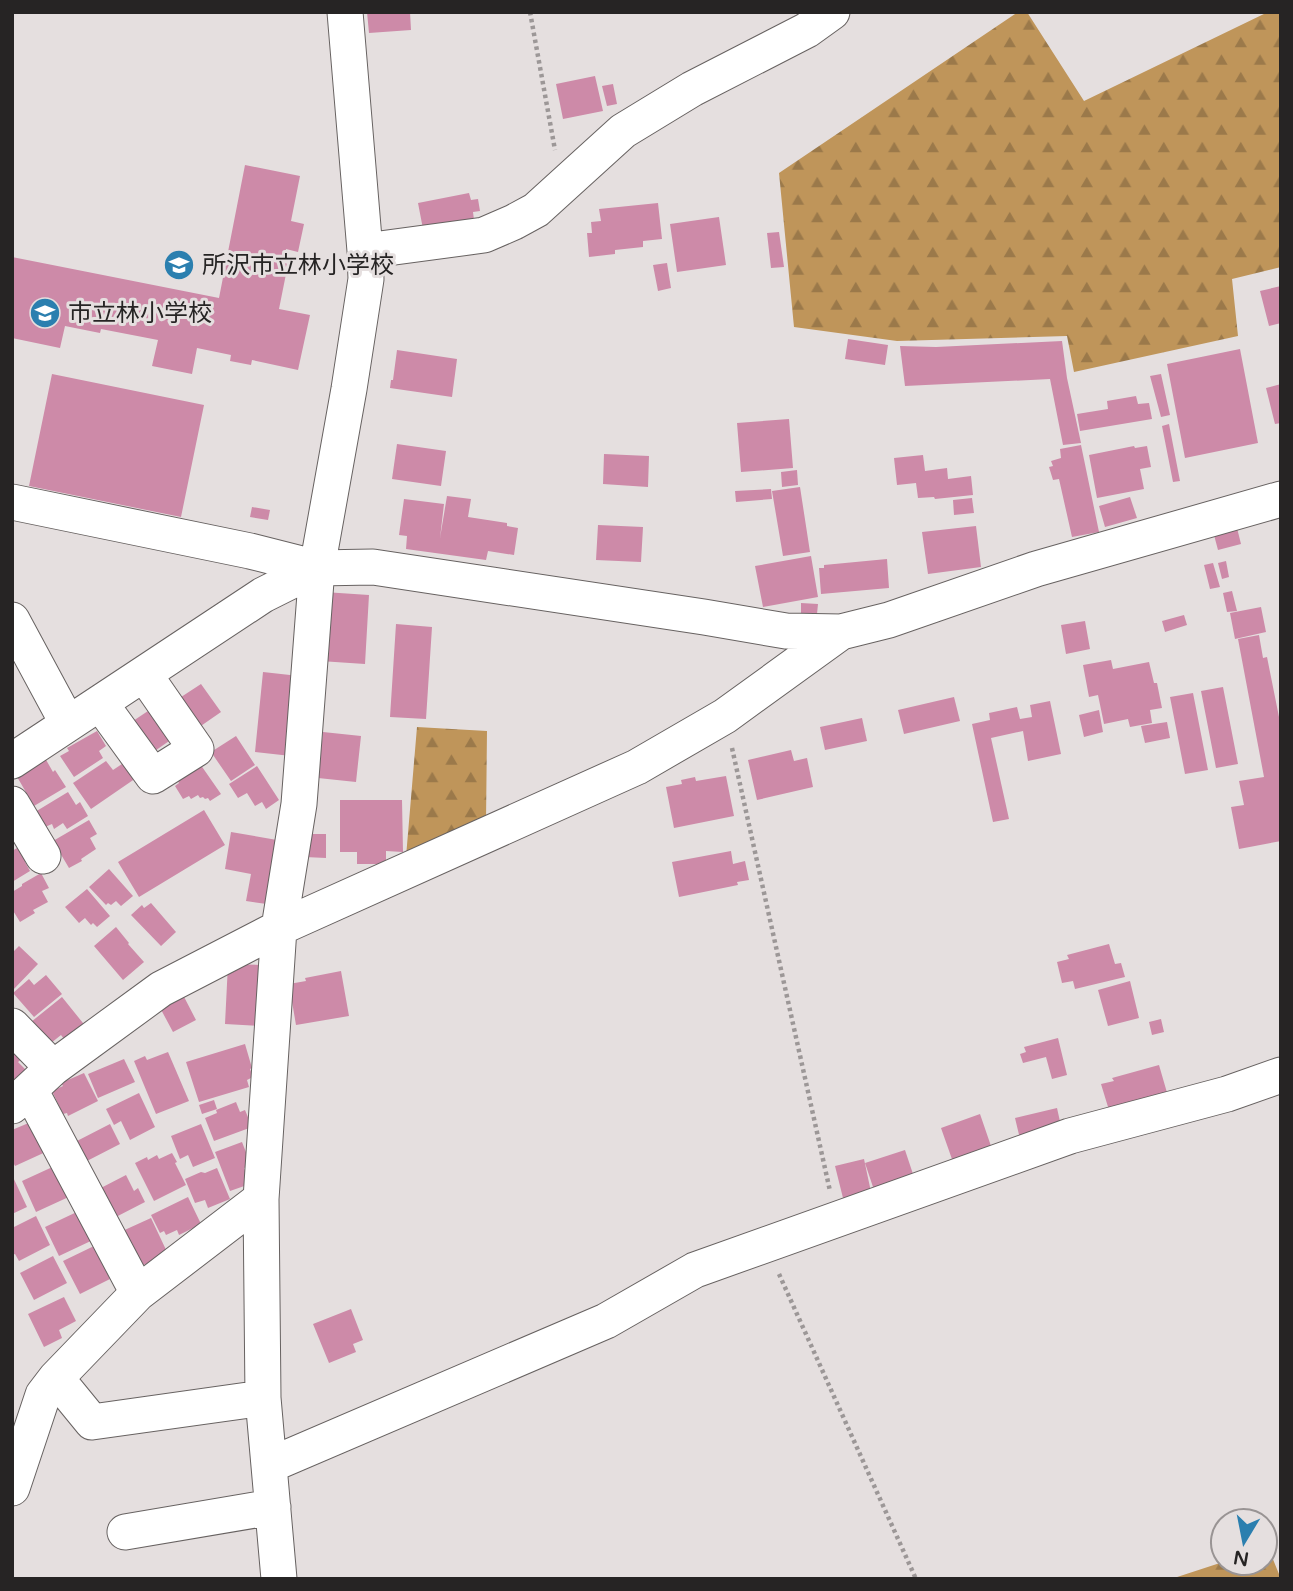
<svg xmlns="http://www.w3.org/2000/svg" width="1293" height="1591" font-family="'Varela Round','Noto Sans JP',sans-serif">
<defs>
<pattern id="forest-firs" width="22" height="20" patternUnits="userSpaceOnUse" patternTransform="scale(1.75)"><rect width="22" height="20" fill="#bf955a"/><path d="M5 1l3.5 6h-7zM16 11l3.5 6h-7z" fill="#9b794a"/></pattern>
</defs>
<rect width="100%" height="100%" fill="#e5dfdf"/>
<path fill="url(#forest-firs)" d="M1018,12H1027L1084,101L1268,12H1281V267L1232,279L1238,336L1074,372L1067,336L897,341L794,327L779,173Z
M417,727L487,731L486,822L406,857Z
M1268,1547L1281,1579H1171L1223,1562V1563H1265V1548Z"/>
<path fill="#cd8aa8" d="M367,12H410L411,30L369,33Z
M595,76L603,111L563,119L556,84Z
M613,84L617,104L607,106L602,86Z
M245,165L300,176L291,221L304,224L298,252L286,249L284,263L288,264L279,309L310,315L298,370L252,360L251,365L230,361L231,355L197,348L192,374L152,366L158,340L101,329L100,333L65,326L60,348L12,338V257L219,298Z
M469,193L471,200L478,199L480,211L473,212L474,220L423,229L418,203Z
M658,203L662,239L643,241V247L615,250V254L589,257L587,233H592L591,222L601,221L599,209Z
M719,217L726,265L677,272L670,224Z
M779,232L784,267L771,268L767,233Z
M667,263L671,288L658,291L653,265Z
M1281,286V323L1269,326L1260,291Z
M848,339L888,345L885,365L845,359Z
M1062,341L1067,378L1081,443L1063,445L1050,379L905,386L900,346L936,347Z
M1240,349L1258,443L1185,458L1167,364Z
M397,350L457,359L452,397L390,388L391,380H393Z
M52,374L204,405L181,517L29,486Z
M1161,374L1170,415L1161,417L1150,376Z
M1281,384V423L1275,424L1266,388Z
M1136,396L1138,404L1149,403L1152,419L1080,431L1077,414L1108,409L1107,401Z
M789,419L793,468L741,472L737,423Z
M1169,424L1180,481L1173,482L1162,426Z
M397,444L446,451L441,486L392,479Z
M1081,445L1099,532L1072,537L1059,479L1053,480L1049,467L1053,466L1051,461L1061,458L1060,449Z
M1134,446L1135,448L1147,446L1151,467L1140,469L1144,489L1097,498L1089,455Z
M604,454L649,456L648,487L603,484Z
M923,455L925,471L947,468L948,479L971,476L973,495L935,499L934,497L918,498L916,483L897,485L894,458Z
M797,470L798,485L782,487L781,472Z
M800,487L810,552L783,556L772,491Z
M771,489L772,499L736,502L735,491Z
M447,496L471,499L468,517L507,523V526L518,528L514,555L488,551L486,560L406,549L407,536L399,535L404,499L444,504L440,538Z
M1130,497L1137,518L1105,527L1099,506Z
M972,498L974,513L954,515L953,500Z
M252,507L270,510L268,520L250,517Z
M598,525L643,527L641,562L596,560Z
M976,526L981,567L928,574L922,532Z
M1237,528L1241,544L1218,550L1214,535Z
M811,556L818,597L763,607L755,566Z
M887,559L889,588L821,594L819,568H824V565Z
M1226,561L1229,577L1222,579L1218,563Z
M1213,563L1220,587L1210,589L1204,565Z
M1232,591L1237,611L1227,612L1223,593Z
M324,592L369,595L365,664L320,661Z
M801,603L818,604L817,614L801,613Z
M1261,607L1266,632L1235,639L1230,613Z
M1184,615L1187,625L1165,632L1162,621Z
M1085,621L1090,649L1066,654L1061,625Z
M396,624L432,627L426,719L390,717Z
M1259,635L1263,658L1267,657L1281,727V841L1239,849L1231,807L1244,805L1239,781L1264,777L1238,639Z
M1111,660L1113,669L1149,662L1154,683H1157L1162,708L1150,710L1152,723L1130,727L1128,719L1104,724L1098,695L1089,697L1083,665Z
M263,672L299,676L291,756L255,752Z
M201,684L221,712L195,730L175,701Z
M1223,687L1238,764L1216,768L1201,691Z
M1193,693L1208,770L1185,774L1170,697Z
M954,697L960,721L904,734L898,710Z
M1050,701L1061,754L1028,761L1023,731L991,738L1009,819L993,822L972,724L990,720L989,713L1017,707L1020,719L1032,717L1030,705Z
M151,709L172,739L149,755L127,725Z
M1099,710L1103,732L1084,737L1079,715Z
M862,718L867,741L825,750L820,727Z
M1167,722L1170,738L1145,743L1141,726Z
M97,731L106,746L99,751L103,758L74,777L60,756L69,751L67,748Z
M323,732L361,736L356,782L318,778Z
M236,736L255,765L231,781L211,752Z
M791,750L794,761L807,758L813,787L757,800L748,760Z
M45,758L53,772L55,770L66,787L34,806L16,775Z
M128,760L139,776L91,809L73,783L106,761L113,770Z
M198,761L221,794L210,801L208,798L205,799L203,797L200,798L198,795L191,799L189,796L183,799L175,786L179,783L175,776Z
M257,766L279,800L266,809L262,802L255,806L247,793L238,798L229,784Z
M726,776L734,816L674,828L666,787L682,784L681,780L695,777L696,781Z
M68,792L76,805L80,802L88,816L67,829L63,823L54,829L52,824L45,827L35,812Z
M340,800H402L403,852L386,851V864H357V852H340Z
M204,810L225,845L139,897L118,862Z
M89,820L97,834L90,838L96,849L81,859L82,861L69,868L53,841Z
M231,832L277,840L274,905L246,901L251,874L225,869Z
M305,834H326V858L305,857Z
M22,845L30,859L25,862L30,871L12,882V851Z
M731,851L733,864L745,861L749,880L737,882L738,885L679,897L672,862Z
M109,869L133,896L121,906L116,901L111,905L108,903L106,905L89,887Z
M41,873L49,888L42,891L48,902L33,910L35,913L20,922L12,909V892L22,886V884Z
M87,889L110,916L97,927L93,923L91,925L85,918L79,923L65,907Z
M151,903L176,932L161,946L131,915L142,905L144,908Z
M116,927L129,943L128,944L144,962L123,980L94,946Z
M1109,944L1115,964L1121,963L1125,977L1075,989L1073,981L1062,983L1057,962L1069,959L1067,955Z
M19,946L38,964L12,991V953Z
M228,964L264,965L262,1026L225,1024Z
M341,971L349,1016L296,1025L289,984L306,981L305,978Z
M46,975L62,994L34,1017L13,993L29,979L34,985Z
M1130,981L1139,1018L1108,1026L1098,990Z
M181,991L196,1020L173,1032L158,1004Z
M62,997L87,1028L67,1043L61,1035L51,1043L31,1022Z
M1161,1019L1164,1032L1152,1035L1149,1022Z
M1058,1038L1067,1075L1052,1079L1046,1057L1023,1063L1020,1054L1026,1052L1024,1047Z
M245,1044L252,1068L250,1069L253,1077L247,1080L249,1087L199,1102L186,1062Z
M12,1046L23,1058L18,1062L27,1071L12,1084Z
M168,1052L189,1101L156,1114L134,1061L145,1056L147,1060Z
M124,1059L135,1082L98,1098L88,1074Z
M1159,1065L1170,1103L1112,1120L1101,1084L1114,1081L1112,1078Z
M84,1073L98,1101L68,1116L67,1113L63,1114L52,1091L63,1086L61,1083Z
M139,1093L155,1127L130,1140L121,1121L114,1125L106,1109Z
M214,1100L217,1109L202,1114L199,1105Z
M236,1102L240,1112L245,1110L252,1127L214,1141L205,1118L217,1113L216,1110Z
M1057,1108L1063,1135L1021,1143L1015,1118Z
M980,1114L992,1149L953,1162L941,1128Z
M31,1122L50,1150L15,1166L12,1160V1130Z
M110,1124L120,1144L85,1162L75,1142Z
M201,1124L215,1158L193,1167L188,1155L180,1159L171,1136Z
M242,1142L251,1165L244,1168L250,1184L230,1191L215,1152Z
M905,1150L915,1180L875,1193L865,1163Z
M172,1153L177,1162L175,1163L186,1185L154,1201L135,1163L147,1157L148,1160L157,1155L159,1159Z
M864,1159L871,1192L843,1198L835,1166Z
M59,1164L73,1195L36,1212L22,1181Z
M217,1168L230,1199L208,1208L205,1200L195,1203L185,1179L201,1172L205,1173Z
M12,1175L27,1207L12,1214Z
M126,1175L134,1191L138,1188L145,1202L112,1219L97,1190Z
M188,1197L201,1224L179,1235L177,1230L166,1235L164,1231L160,1233L151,1215Z
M81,1210L95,1239L59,1256L45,1227Z
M36,1216L50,1245L19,1261L15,1254L12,1255V1228Z
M151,1218L168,1254L135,1269L118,1233Z
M94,1246L110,1279L80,1294L63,1261Z
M53,1256L67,1283L34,1300L20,1273Z
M64,1297L76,1321L59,1330L62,1338L44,1347L28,1314Z
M351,1309L363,1340L353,1344L356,1352L329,1363L313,1324Z"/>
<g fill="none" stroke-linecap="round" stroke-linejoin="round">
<g stroke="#676261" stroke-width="37">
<path id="minor" d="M365,251L484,235L514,222L536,210L623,131L692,89L807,30L832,12
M12,502L250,551L317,568L373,567L704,617L786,631L841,632L889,620L1036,569L1281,499
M12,620L68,724
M100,703L153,776L196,749L144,674
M12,761L263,595L317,568
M12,804L43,856
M12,1026L53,1068
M30,1090L138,1293
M12,1106L53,1068L161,989L279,928L637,767L725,716L841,632
M56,1378L92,1422L263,1398
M270,1465L606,1321L695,1270L1070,1136L1227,1094L1281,1075
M12,1488L43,1395L56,1378L138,1293L261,1199
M125,1532L273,1507
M279,1579L263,1398L261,1199L279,928L299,804L317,568L349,389L366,279L365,251L345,12"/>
</g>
<path stroke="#9c9797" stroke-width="4.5" stroke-dasharray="3.5 3.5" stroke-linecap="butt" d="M530,12L555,150
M732,748L830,1191
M779,1274L916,1579"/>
<use href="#minor" stroke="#fff" stroke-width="35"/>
</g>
<defs>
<g id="school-disc" transform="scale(1.575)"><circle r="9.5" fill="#2b7faf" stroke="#e5dfdf"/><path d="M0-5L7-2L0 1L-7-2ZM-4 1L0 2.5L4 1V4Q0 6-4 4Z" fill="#fff"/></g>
</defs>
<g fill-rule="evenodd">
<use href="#school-disc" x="179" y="265"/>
<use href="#school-disc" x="45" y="313"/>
</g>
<g text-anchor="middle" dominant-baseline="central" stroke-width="6" stroke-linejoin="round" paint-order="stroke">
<g font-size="24" fill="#262424" stroke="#e5dfdf" text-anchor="start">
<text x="202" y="265">所沢市立林小学校</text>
<text x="68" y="313">市立林小学校</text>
</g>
</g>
<rect width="1293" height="1591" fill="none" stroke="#262424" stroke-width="28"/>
<g transform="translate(1244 1542) rotate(190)"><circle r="33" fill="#e5dfdf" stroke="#999494" stroke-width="2"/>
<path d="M0-5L12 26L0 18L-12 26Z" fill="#2b7faf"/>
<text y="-10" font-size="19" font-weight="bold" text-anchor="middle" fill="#262424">N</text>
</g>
</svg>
